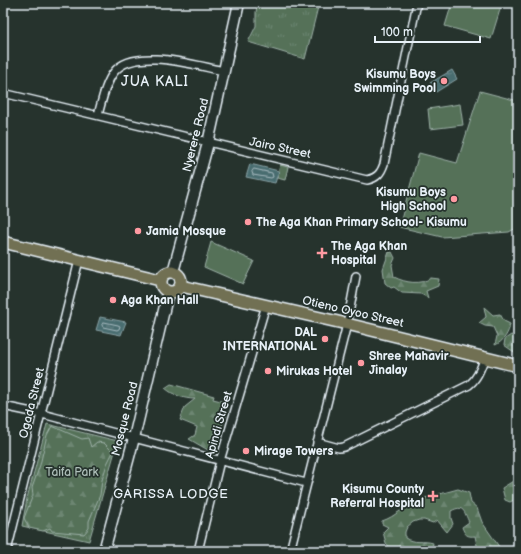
<svg xmlns="http://www.w3.org/2000/svg" width="521" height="554" font-family="'Balsamiq Sans',sans-serif">
<defs>
<pattern id="grass-tufts" width="24" height="20" patternUnits="userSpaceOnUse"><rect width="24" height="20" fill="#547159"/><path d="M3 7l-1-3M5 7V3M7 7l1-3M15 17l-1-3M17 17v-4M19 17l1-3" fill="none" stroke="#6d8672"/></pattern>
<pattern id="forest-firs" width="22" height="20" patternUnits="userSpaceOnUse"><rect width="22" height="20" fill="#547159"/><path d="M5 1l3.5 6h-7zM16 11l3.5 6h-7z" fill="#6d8672"/></pattern>
<pattern id="water-ripples" width="26" height="14" patternUnits="userSpaceOnUse"><rect width="26" height="14" fill="#4a6d70"/><path d="M2 4q2-2 4 0t4 0M15 11q2-2 4 0t4 0" fill="none" stroke="#648285"/></pattern>
</defs>
<rect width="100%" height="100%" fill="#26332d"/>
<filter id="ink" filterUnits="userSpaceOnUse"><feTurbulence type="fractalNoise" baseFrequency=".025" numOctaves="2"/><feDisplacementMap in="SourceGraphic" scale="8" xChannelSelector="R" yChannelSelector="G"/><feConvolveMatrix kernelMatrix="1 2 1 2 8 2 1 2 1" color-interpolation-filters="sRGB"/></filter>
<g filter="url(#ink)">
<path fill="url(#grass-tufts)" stroke="#9eb1a8" d="M258,3L274,6L276,3H319L305,59L248,42L256,26V12Z
M47,424L118,441L89,541L22,526L27,498Z"/>
<path fill="url(#forest-firs)" stroke="#9eb1a8" d="M389,252H392L395,258L392,265L394,277C406,283 420,285 431,278L439,279L438,286L426,291L428,298L421,294L402,293L394,287L391,288L385,283L383,269Z
M484,307L493,315L500,314L504,321L510,324C509,333 503,342 495,345L497,336L493,327L485,326L479,323L486,317Z
M511,335L518,338V353L517,354L504,345L505,339Z
M171,384L214,396L213,399L225,402L226,416L218,434L214,450H208L189,439L195,435L197,427L180,420L185,407L195,399C184,399 173,395 165,388Z
M52,426L82,439L88,438L91,447L97,442L104,443L113,452L107,464L102,480L100,495L89,521V528L84,534L52,531L50,528L43,531L29,528L24,518L33,495L32,488L40,465L47,435Z
M518,478V489L514,491V500L510,502L505,500L502,488Z
M458,489L469,493L471,503L477,508L482,522L502,551H473L472,549L477,545L475,536C467,537 465,535 462,527L469,522C464,512 464,504 451,511V518L453,524L447,532L437,520L433,523L424,520H419L413,522L407,527L405,532V538C414,544 424,540 433,543L432,549L428,551H393L386,543L383,532L388,527L382,524V521C396,517 404,504 419,504L425,498Z"/>
<path fill="#547159" stroke="#9eb1a8" d="M452,3H502L491,39L445,26Z
M480,91L518,101V227L509,232L442,237L399,227L419,153L457,163Z
M460,104L463,125L430,129L428,109Z
M280,165L288,167L285,180L277,178Z
M211,242L254,261L243,284L204,267Z"/>
<path fill="url(#water-ripples)" stroke="#89a2a6" d="M452,70L457,79L436,92L430,83Z
M250,164L279,171L275,183L246,177Z
M100,317L126,322L121,335L96,330Z"/>
<g fill="none" stroke-linecap="round" stroke-linejoin="round">
<path stroke="#a9bcc2" stroke-width="1" d="M254,169L272,173L273,177L271,178L253,175L252,172Z
M104,322L118,325L120,326L119,329L117,330L103,327L102,325Z"/>
<g stroke="#e8f1f8" stroke-width="10">
<path id="minor" d="M3,93L367,180C377,178 381,173 384,164L417,3
M98,115C102,101 105,84 114,72C134,46 197,66 224,71
M3,406L46,415L306,483
M317,442L339,448L344,447L469,385C478,378 481,367 485,357
M7,551L79,260
M198,551L220,461L266,305
M290,551L347,324L356,276"/>
</g>
<g stroke="#e8f1f8" stroke-width="13">
<path id="secondary" d="M173,272L208,143L239,3
M104,551L134,438L168,293"/>
</g>
<g stroke="#e8f1f8" stroke-width="14">
<path id="trunk" d="M3,242L160,280
M161 282a10 10 0 1 1 20 0a10 10 0 1 1-20 0Z
M181,286L347,324L518,366"/>
</g>
<use href="#minor" stroke="#26332d" stroke-width="7"/>
<use href="#secondary" stroke="#26332d" stroke-width="10"/>
<use href="#trunk" stroke="#716f52" stroke-width="11"/>
</g>
</g>
<g fill="#ff9aa2" stroke="#26332d" stroke-width="1.5">
<circle cx="444" cy="81" r="4"/>
<circle cx="454" cy="199" r="4"/>
<circle cx="248" cy="222" r="4"/>
<circle cx="138" cy="231" r="4"/>
<path d="M320 247h4v4h4v4h-4v4h-4v-4h-4v-4h4z"/>
<circle cx="113" cy="300" r="4"/>
<circle cx="325" cy="339" r="4"/>
<circle cx="361" cy="363" r="4"/>
<circle cx="268" cy="371" r="4"/>
<circle cx="246" cy="451" r="4"/>
<path d="M431 490h4v4h4v4h-4v4h-4v-4h-4v-4h4z"/>
</g>
<g text-anchor="middle" dominant-baseline="central" stroke-width="3.5" stroke-linejoin="round" paint-order="stroke">
<g font-size="12" font-weight="bold" fill="#e8f1f8" stroke="#26332d" text-anchor="start">
<text x="436" y="74" text-anchor="end">Kisumu Boys<tspan x="436" dy="14">Swimming Pool</tspan></text>
<text x="446" y="192" text-anchor="end">Kisumu Boys<tspan x="446" dy="14">High School</tspan></text>
<text x="256" y="222">The Aga Khan Primary School- Kisumu</text>
<text x="146" y="231">Jamia Mosque</text>
<text x="331" y="246">The Aga Khan<tspan x="331" dy="14">Hospital</tspan></text>
<text x="121" y="300">Aga Khan Hall</text>
<text x="317" y="332" text-anchor="end">DAL<tspan x="317" dy="14">INTERNATIONAL</tspan></text>
<text x="369" y="356">Shree Mahavir<tspan x="369" dy="14">Jinalay</tspan></text>
<text x="276" y="371">Mirukas Hotel</text>
<text x="254" y="451">Mirage Towers</text>
<text x="424" y="489" text-anchor="end">Kisumu County<tspan x="424" dy="14">Referral Hospital</tspan></text>
</g>
<g font-size="12" fill="#e8f1f8" stroke="#26332d">
<text transform="translate(196 135) rotate(-76)">Nyerere Road</text>
<text transform="translate(280 148) rotate(12)">Jairo Street</text>
<text transform="translate(353 312) rotate(13)">Otieno Oyoo Street</text>
<text transform="translate(32 403) rotate(-76)">Ogada Street</text>
<text transform="translate(125 419) rotate(-76)">Mosque Road</text>
<text transform="translate(219 425) rotate(-74)">Apindi Street</text>
</g>
<g font-size="12" fill="#adbeb8" stroke="#26332d">
<text x="72" y="472">Taifa Park</text>
</g>
<g font-size="13" letter-spacing="1" fill="#e8f1f8" stroke="#26332d">
<text x="171" y="494">GARISSA LODGE</text>
</g>
<g font-size="14" letter-spacing="1" fill="#e8f1f8" stroke="#26332d">
<text x="155" y="81">JUA KALI</text>
</g>
</g>
<rect width="521" height="554" fill="none" stroke="#26332d" stroke-width="16"/>
<rect x="8" y="8" width="505" height="538" fill="none" stroke="#e8f1f8" stroke-width="1.5" filter="url(#ink)"/>
<path d="M375 36v6h105v-6" fill="none" stroke="#e8f1f8" stroke-width="2"/>
<text x="381" y="36" font-size="12" fill="#e8f1f8" stroke="#26332d" stroke-width="3" paint-order="stroke">100 m</text>
</svg>
